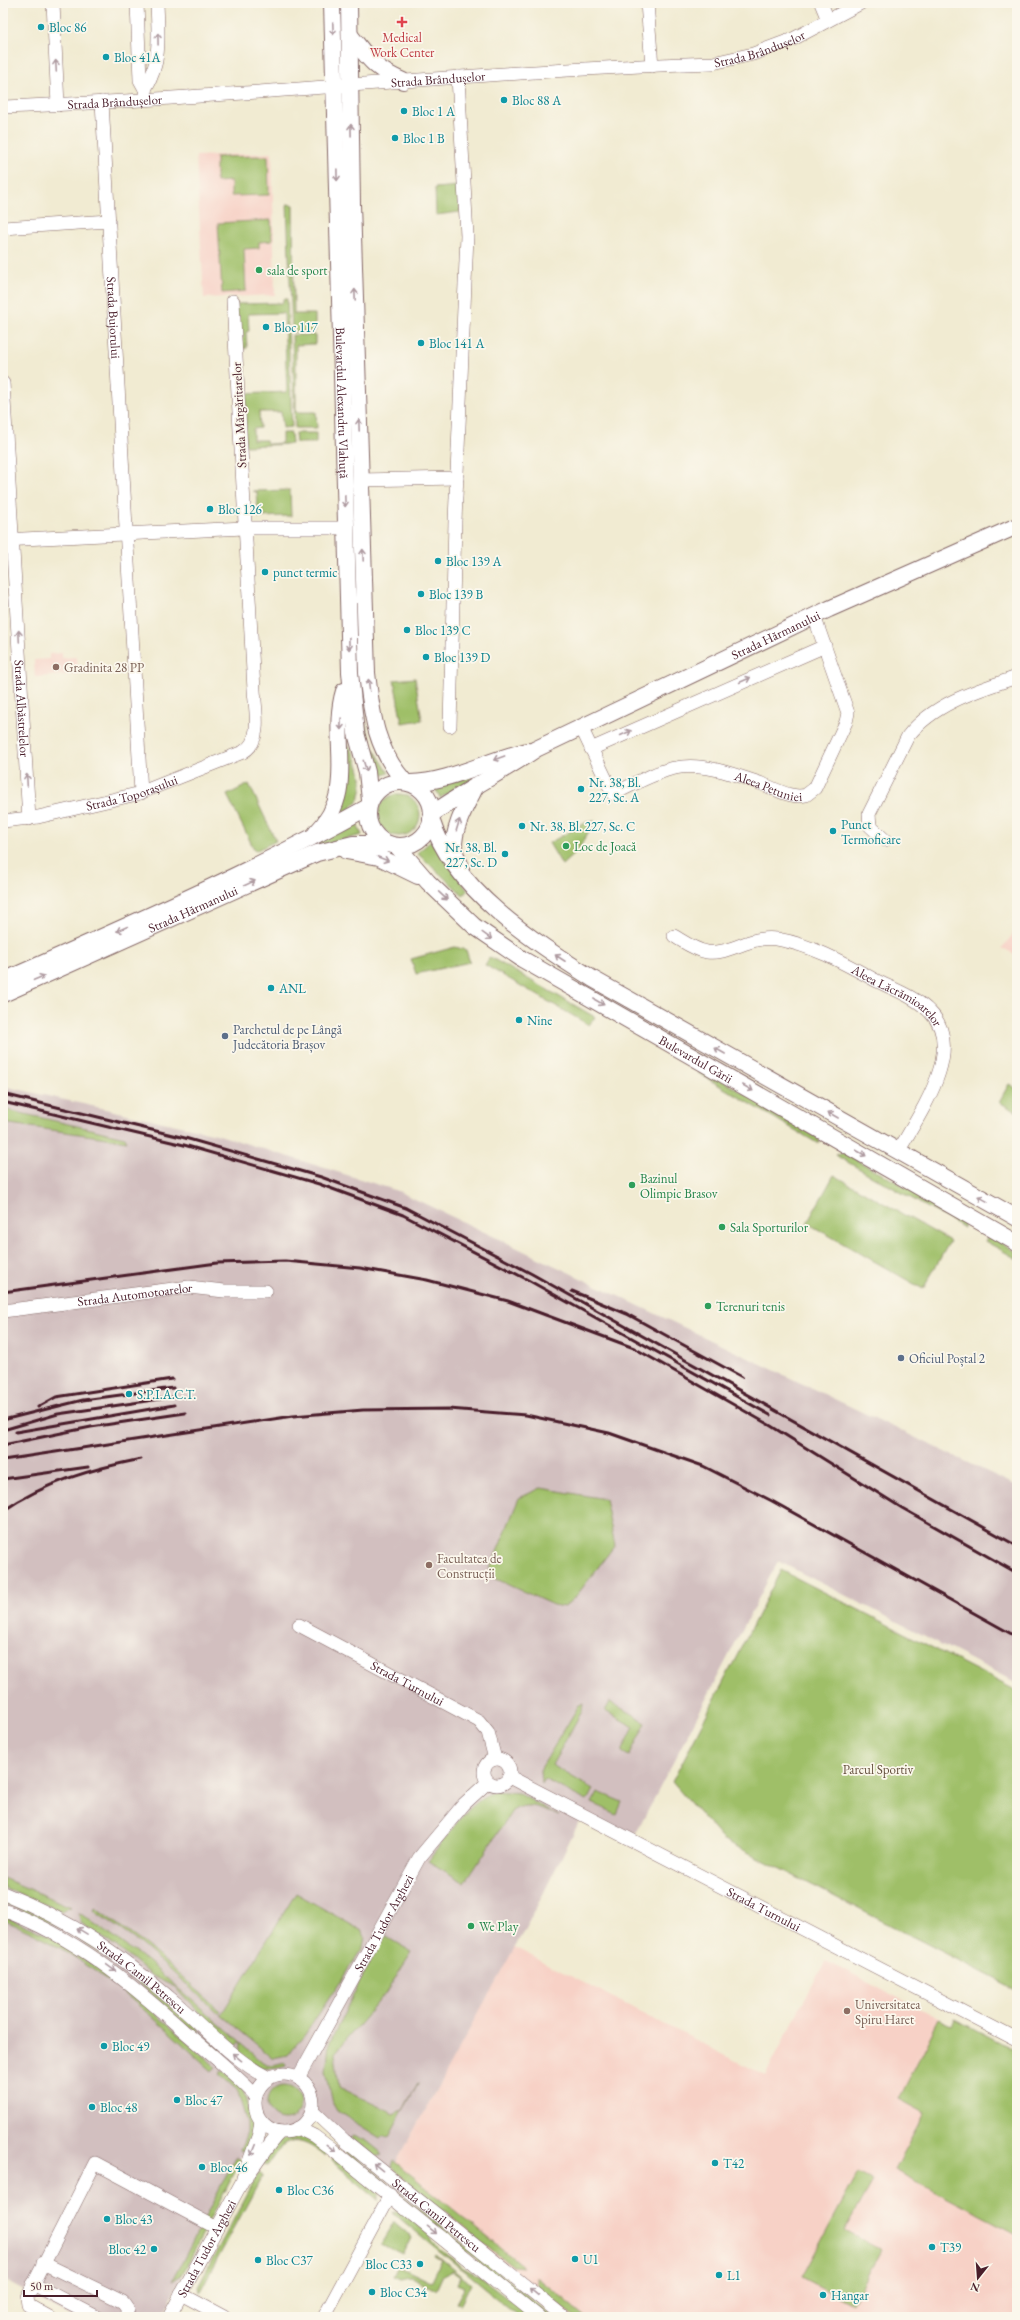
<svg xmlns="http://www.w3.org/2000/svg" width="1020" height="2320" font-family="'EB Garamond',serif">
<rect width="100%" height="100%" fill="#fbf7ec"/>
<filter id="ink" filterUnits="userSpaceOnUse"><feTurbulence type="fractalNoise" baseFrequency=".025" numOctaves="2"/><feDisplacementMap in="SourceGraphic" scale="8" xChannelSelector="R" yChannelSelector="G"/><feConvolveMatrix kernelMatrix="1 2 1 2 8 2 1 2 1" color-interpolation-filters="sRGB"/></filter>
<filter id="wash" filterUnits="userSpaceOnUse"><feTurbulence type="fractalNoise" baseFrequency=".012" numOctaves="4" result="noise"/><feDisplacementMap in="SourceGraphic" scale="16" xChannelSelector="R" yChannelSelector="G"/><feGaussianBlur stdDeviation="0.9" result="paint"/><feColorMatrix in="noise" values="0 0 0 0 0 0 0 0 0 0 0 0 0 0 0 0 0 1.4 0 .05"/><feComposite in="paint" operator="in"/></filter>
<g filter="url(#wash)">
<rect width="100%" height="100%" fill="#f1ebd2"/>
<path fill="#f7d1c6" d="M272,153L275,295L204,298L196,156Z
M62,653V658L77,657L78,674L35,677L34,660L49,659V654Z
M1017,929V955L1002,948Z
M514,1947L765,2076L825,1961L952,2025L955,2019L1017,2051V2317H558L388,2177Z"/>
<path fill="#d2bfbf" d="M3,1086L216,1134L398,1191L1017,1486V1683L778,1561L631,1843L581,1818L532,1916L388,2177L314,2118L302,2126L282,2132H275L257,2124L162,2317H72L3,2279Z"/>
<path fill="#9fbf67" stroke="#746f49" d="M268,156L269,195L231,196V181L216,182V157Z
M459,186L460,212L436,215L435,188Z
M287,204L293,205L294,314H315V331L292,332Z
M271,220L272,241L259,242V248L244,249L246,291L222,293L218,223Z
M283,299H287L292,427L283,428L281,412H259L260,428L253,429V440H266L267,444L282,443V433H291L292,444L247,446L245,445L243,394L287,392L284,313L248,314L249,331L246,332L247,348L238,349L235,304L283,303Z
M292,335H315V344L296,345V412H316L317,428H295Z
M295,433H316V443H296Z
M290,490L291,516L258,517L257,492L253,491Z
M415,678L422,720L402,723L394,680Z
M360,717H363L372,746L389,773L378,777Z
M347,744C357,754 365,781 360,795C357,805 346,812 337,816Z
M482,773L440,798L434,786Z
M249,784L276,841L255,851L227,795Z
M378 815a21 21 0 1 1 42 0a21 21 0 1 1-42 0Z
M356,821L362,835L303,850Z
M595,821L578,850L562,865L549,843L587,822Z
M431,841L468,891L463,895L417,853Z
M455,947L466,950L470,962L416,974L411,959Z
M490,957L595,1017L589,1025L485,965Z
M705,1070L818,1138L820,1141L817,1143L698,1073Z
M1009,1084L1017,1089V1112L999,1102Z
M3,1109L125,1137L127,1141L3,1123Z
M844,1153L963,1219L964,1228L835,1155Z
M834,1175L950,1241L923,1289L807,1223Z
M989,1235L1017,1252V1259L985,1241Z
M541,1488L605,1499L615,1545L577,1595L564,1607L553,1605L492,1577L490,1569L519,1498Z
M781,1570L1017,1691V1990L722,1839L672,1782Z
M610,1702L646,1722L629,1756L622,1752L634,1727L605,1711Z
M583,1704L582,1711L552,1765L593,1789L587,1801L544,1779L541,1784L540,1770L579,1705Z
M497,1791L518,1793L559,1816C542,1809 529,1800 512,1811L465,1883L428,1861C447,1838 467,1801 497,1791Z
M598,1792L622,1802L617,1814L592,1803Z
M3,1878L71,1907L61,1911L3,1887Z
M296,1893L362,1931L365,1937L363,1947L304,2036L287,2055L273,2058L221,2015Z
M3,1898L74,1930L132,1971L226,2055L223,2059C175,2016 128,1969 72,1935C50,1922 27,1912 3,1902Z
M95,1908L146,1945L221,2011L219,2013L138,1942L94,1911Z
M78,1912L147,1961L266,2065L273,2066L285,2063L286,2066C263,2073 257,2065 239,2053L241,2045L240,2043L232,2047L175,1987L152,1976L117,1947L81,1923Z
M3,1916L54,1938L120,1983L216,2067L212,2071C147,2012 87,1953 3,1920Z
M383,1935L412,1952L385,1994L335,2053L339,2087L394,2114L403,2110L418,2083L389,2136L383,2135L380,2138L337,2111L333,2104L326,2071L329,2044Z
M939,2019L952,2025L955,2019L1017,2051V2234L894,2170L925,2113L899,2099Z
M222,2070L242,2087L244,2094L253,2126L251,2139L245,2153L240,2150L247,2132V2123L237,2090L219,2074Z
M267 2103a17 17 0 1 1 34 0a17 17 0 1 1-34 0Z
M354,2135L367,2141L383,2154L375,2156L351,2137Z
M290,2136L309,2139L328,2152L325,2156C298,2134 285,2137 267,2166L262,2164L273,2146Z
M344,2147L553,2317H546L342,2150Z
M236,2157L241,2160L182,2275L173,2280Z
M335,2157L378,2191V2200L332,2161Z
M394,2161L524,2267L512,2266L395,2172L392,2167Z
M259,2172L263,2175L199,2293L198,2286Z
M858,2173L873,2181L845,2231L881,2250L852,2304L802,2277Z
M399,2210L427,2233L434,2243L464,2269L479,2276L533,2317H520L392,2212Z
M394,2222L412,2237L403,2255L381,2244Z
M436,2254L471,2284L461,2304L456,2303L465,2287L458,2284L461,2277L453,2271L442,2277L436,2290L410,2277L399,2279L393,2276L398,2266L431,2282L442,2260L435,2256Z
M537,2277L585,2317H574L540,2289L537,2284Z"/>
</g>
<g filter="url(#ink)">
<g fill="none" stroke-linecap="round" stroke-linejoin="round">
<g stroke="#846665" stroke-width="14">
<g id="minor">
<path d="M53,3L58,105"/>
<path d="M137,3L140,80L145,89L146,99"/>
<path d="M647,3L652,66"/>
<path d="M821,3L828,20"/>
<path d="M145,89C162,62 158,33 157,3"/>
<path id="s1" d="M102,102L141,793"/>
<path id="s2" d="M3,107C240,98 476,71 713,63L753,54L793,39L861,3"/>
<path d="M3,228L109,221"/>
<path id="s3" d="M3,383L29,819"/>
<path d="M360,480L457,478"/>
<path d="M3,540L244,528H346"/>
<path d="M450,726L455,521L467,236L458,77"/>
<path id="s4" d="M581,727L613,794C633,785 654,772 675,768C703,762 736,775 762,784C776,789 791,799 806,795L815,788L846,722L848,713L814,616"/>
<path d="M591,749L825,646"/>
<path id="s5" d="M3,821L38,817L137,794L243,752C263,741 255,709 254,690L233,301"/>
<path d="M885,840L870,826L869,814L908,736C934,703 978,690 1017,677"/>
<path id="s6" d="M674,936C684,942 695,950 707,952C730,955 750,935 777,939C812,945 844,963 875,980C893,989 916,997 930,1012C967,1049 918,1116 898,1152"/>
<path id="s7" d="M3,1311L189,1287L224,1291H266"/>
<path id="s8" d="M299,1625L479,1721L488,1732L495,1759"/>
<circle cx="497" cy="1772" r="13"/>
<path id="s9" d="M510,1777L1017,2040"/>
<path id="s10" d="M3,1893C75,1922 119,1954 177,2004C206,2029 234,2061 269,2078"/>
<path d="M3,1910C77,1938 128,1981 186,2033C210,2053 234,2073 256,2096"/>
<circle cx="284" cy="2103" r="29"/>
<path id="s11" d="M298,2078L419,1858L464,1804L488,1782"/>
<path id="s12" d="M312,2110L344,2140L564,2317"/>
<path d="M298,2128L314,2136L334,2151L539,2317"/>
<path d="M243,2178L259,2134L261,2121"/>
<path d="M43,2263L123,2302L128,2309L125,2317"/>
<path d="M33,2284L97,2317"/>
<path d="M181,2294L224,2317"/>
<path d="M38,2311L28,2305L27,2297L95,2163L217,2228"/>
<path d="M34,2317L38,2311L49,2317"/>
<path id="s13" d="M169,2317L243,2180C257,2165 266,2146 280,2132"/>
<path d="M324,2317L390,2195"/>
</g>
</g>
<g stroke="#846665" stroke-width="18">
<g id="major">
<path id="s14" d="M332,3L350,672L356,733L367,772L370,800"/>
<path d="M349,3L352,204L367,673C372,715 375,748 405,782"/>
<path d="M350,35C369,59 373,68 403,81"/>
<circle cx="400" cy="814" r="32"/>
<path d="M410,783C451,782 487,760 527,751"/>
<path id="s15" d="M432,814C466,790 502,772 536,749L829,609L1017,526"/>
<path d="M431,819C453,890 533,941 593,979L1017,1218"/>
<path d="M316,833C359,790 329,740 344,691"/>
<path id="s16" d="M397,846L428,882L474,926L522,959L1017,1243"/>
<path d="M346,851L379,857L418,876"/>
<path d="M461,867C459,861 455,855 454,849C453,826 467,804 477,784"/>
<path d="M3,981C127,926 250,873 368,807"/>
<path id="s17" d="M3,994L317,853L353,844H388"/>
</g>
</g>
<use href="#minor" stroke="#fff" stroke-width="13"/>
<use href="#major" stroke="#fff" stroke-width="16"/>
<path stroke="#4a1f2b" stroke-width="3" d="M3,1094L185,1138L321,1177L406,1208L532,1274L1017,1546
M3,1102L184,1145L319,1184L403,1215L528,1280L770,1415
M572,1291L627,1314L742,1377
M3,1292L217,1263L285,1261L360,1268L427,1280L508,1301L634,1348L771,1426L902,1508L1017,1573
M38,1407L56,1397L172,1379
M3,1420L83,1400L173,1388
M3,1430L58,1414L174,1397
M16,1432L174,1405
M3,1445L91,1427L185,1413
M3,1460L293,1416L363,1410L449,1409L526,1415L609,1433L703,1466L772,1501L1017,1637
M3,1479L88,1467
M3,1511C45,1482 92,1469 141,1459"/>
</g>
<defs><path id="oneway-shaft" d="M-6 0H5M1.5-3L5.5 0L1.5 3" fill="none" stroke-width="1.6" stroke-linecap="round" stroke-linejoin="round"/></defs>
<g stroke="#ae9aa0">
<use href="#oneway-shaft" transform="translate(333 29) rotate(88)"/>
<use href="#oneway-shaft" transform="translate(158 39) rotate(-91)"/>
<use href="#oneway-shaft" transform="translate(56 66) rotate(-93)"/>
<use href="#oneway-shaft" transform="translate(351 130) rotate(-91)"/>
<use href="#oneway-shaft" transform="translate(337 175) rotate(89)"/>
<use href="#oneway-shaft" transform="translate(355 295) rotate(-92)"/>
<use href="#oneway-shaft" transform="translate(359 425) rotate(-92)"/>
<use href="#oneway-shaft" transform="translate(345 501) rotate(88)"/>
<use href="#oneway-shaft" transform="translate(363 555) rotate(-92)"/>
<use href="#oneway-shaft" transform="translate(19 636) rotate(-93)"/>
<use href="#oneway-shaft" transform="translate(349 644) rotate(89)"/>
<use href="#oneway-shaft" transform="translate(745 680) rotate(-24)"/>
<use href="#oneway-shaft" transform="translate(369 685) rotate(-96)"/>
<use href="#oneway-shaft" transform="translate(341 724) rotate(91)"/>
<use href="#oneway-shaft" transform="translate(626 733) rotate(-24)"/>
<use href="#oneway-shaft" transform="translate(499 758) rotate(160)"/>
<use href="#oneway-shaft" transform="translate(365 766) rotate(73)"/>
<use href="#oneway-shaft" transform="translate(27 780) rotate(-93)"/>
<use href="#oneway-shaft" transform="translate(458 825) rotate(-73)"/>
<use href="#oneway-shaft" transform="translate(383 859) rotate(21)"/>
<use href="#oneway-shaft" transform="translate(250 883) rotate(-25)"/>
<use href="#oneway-shaft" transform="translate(443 896) rotate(43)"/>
<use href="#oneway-shaft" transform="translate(122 929) rotate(156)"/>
<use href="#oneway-shaft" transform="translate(487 936) rotate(36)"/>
<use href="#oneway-shaft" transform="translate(560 958) rotate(-147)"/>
<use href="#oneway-shaft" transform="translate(39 978) rotate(-23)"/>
<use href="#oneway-shaft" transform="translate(599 1002) rotate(30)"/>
<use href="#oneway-shaft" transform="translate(720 1051) rotate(-150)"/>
<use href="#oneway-shaft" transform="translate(748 1088) rotate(30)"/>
<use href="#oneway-shaft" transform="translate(833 1115) rotate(-150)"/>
<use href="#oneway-shaft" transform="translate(861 1153) rotate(30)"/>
<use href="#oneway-shaft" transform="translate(983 1199) rotate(-151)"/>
<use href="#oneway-shaft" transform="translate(82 1931) rotate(-149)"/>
<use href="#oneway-shaft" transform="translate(111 1968) rotate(36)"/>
<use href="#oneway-shaft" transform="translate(237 2057) rotate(-141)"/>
<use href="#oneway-shaft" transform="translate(331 2148) rotate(37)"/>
<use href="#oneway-shaft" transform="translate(253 2150) rotate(112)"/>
<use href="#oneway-shaft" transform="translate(378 2167) rotate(-141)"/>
<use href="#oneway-shaft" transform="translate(432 2230) rotate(39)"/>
<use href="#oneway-shaft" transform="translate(534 2292) rotate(-140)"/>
</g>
</g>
<path fill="#e0444e" stroke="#fbf7ec" stroke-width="1.5" d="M400 16h4v4h4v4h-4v4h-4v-4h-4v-4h4z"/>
<g fill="#0f9aa8" stroke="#fbf7ec" stroke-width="1.5">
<circle cx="41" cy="27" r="4"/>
<circle cx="106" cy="57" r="4"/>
<circle cx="504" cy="100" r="4"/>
<circle cx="404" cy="111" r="4"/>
<circle cx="395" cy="138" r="4"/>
<circle cx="266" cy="327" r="4"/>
<circle cx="421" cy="343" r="4"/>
<circle cx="210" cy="509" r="4"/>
<circle cx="438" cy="561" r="4"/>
<circle cx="265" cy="572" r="4"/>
<circle cx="421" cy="594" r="4"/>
<circle cx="407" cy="630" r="4"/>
<circle cx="426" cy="657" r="4"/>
<circle cx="581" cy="789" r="4"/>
<circle cx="522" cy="826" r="4"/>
<circle cx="833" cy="831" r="4"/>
<circle cx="505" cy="854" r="4"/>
<circle cx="271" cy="988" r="4"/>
<circle cx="519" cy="1020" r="4"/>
<circle cx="129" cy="1394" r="4"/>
<circle cx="104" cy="2046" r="4"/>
<circle cx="177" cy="2100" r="4"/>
<circle cx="92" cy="2107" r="4"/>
<circle cx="715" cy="2163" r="4"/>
<circle cx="202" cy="2167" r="4"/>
<circle cx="279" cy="2190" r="4"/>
<circle cx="107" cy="2219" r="4"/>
<circle cx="932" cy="2247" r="4"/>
<circle cx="154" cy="2249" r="4"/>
<circle cx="575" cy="2259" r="4"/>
<circle cx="258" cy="2260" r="4"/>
<circle cx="420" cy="2264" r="4"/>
<circle cx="719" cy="2275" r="4"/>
<circle cx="372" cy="2292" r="4"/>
<circle cx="823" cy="2295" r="4"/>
</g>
<g fill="#2e9e5b" stroke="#fbf7ec" stroke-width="1.5">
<circle cx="259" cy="270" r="4"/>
<circle cx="566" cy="846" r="4"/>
<circle cx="632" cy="1185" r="4"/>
<circle cx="722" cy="1227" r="4"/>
<circle cx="708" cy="1306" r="4"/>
<circle cx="471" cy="1926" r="4"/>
</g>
<g fill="#8d6e63" stroke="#fbf7ec" stroke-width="1.5">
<circle cx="56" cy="667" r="4"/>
<circle cx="429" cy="1565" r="4"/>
<circle cx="847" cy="2011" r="4"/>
</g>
<g fill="#5c6f8a" stroke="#fbf7ec" stroke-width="1.5">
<circle cx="225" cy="1036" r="4"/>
<circle cx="901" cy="1358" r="4"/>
</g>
<g text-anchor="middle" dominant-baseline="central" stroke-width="3.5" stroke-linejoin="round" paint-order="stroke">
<g font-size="13" fill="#0d838f" stroke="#fbf7ec" text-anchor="start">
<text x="49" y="27">Bloc 86</text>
<text x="114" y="57">Bloc 41A</text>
<text x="512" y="100">Bloc 88 A</text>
<text x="412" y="111">Bloc 1 A</text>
<text x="403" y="138">Bloc 1 B</text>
<text x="274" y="327">Bloc 117</text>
<text x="429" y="343">Bloc 141 A</text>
<text x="218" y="509">Bloc 126</text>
<text x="446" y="561">Bloc 139 A</text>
<text x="273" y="572">punct termic</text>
<text x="429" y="594">Bloc 139 B</text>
<text x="415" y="630">Bloc 139 C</text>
<text x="434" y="657">Bloc 139 D</text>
<text x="589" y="782">Nr. 38, Bl.<tspan x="589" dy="15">227, Sc. A</tspan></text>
<text x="841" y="824">Punct<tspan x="841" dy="15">Termoficare</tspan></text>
<text x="530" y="826">Nr. 38, Bl. 227, Sc. C</text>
<text x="497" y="847" text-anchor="end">Nr. 38, Bl.<tspan x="497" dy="15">227, Sc. D</tspan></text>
<text x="279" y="988">ANL</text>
<text x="527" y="1020">Nine</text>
<text x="137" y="1394">S.P.I.A.C.T.</text>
<text x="112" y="2046">Bloc 49</text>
<text x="185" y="2100">Bloc 47</text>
<text x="100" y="2107">Bloc 48</text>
<text x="723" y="2163">T42</text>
<text x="210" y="2167">Bloc 46</text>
<text x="287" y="2190">Bloc C36</text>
<text x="115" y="2219">Bloc 43</text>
<text x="940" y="2247">T39</text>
<text x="146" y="2249" text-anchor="end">Bloc 42</text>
<text x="583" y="2259">U1</text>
<text x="266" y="2260">Bloc C37</text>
<text x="412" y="2264" text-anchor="end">Bloc C33</text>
<text x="727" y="2275">L1</text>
<text x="380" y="2292">Bloc C34</text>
<text x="831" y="2295">Hangar</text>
</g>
<g font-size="13" fill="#be3a42" stroke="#fbf7ec">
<text x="402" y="37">Medical<tspan x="402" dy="15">Work Center</tspan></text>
</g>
<g font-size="13" fill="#4a1f2b" stroke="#fbf7ec">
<text stroke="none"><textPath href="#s2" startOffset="760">Strada Brândușelor</textPath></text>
<text stroke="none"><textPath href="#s2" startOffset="436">Strada Brândușelor</textPath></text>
<text stroke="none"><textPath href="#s2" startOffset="112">Strada Brândușelor</textPath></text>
<text stroke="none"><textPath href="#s1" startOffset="216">Strada Bujorului</textPath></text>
<text stroke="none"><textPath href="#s14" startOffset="400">Bulevardul Alexandru Vlahuță</textPath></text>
<text transform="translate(239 415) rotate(-93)">Strada Mărgăritarelor</text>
<text stroke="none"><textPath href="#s15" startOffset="388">Strada Hărmanului</textPath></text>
<text stroke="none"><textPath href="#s3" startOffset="326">Strada Albăstrelelor</textPath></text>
<text stroke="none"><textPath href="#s4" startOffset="238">Aleea Petuniei</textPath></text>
<text stroke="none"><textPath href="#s5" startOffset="132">Strada Toporașului</textPath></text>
<text stroke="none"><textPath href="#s17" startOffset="208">Strada Hărmanului</textPath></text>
<text stroke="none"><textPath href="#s6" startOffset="243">Aleea Lăcrămioarelor</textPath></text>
<text stroke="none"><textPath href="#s16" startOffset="370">Bulevardul Gării</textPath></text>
<text stroke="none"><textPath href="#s7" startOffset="133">Strada Automotoarelor</textPath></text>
<text stroke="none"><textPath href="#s8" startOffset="123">Strada Turnului</textPath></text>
<text stroke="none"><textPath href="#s9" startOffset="286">Strada Turnului</textPath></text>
<text stroke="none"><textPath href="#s11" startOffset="177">Strada Tudor Arghezi</textPath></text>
<text stroke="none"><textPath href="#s10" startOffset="163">Strada Camil Petrescu</textPath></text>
<text stroke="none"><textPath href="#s12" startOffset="163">Strada Camil Petrescu</textPath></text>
<text stroke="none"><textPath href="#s13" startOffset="78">Strada Tudor Arghezi</textPath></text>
</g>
<g font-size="13" fill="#27864d" stroke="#fbf7ec" text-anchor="start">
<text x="267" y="270">sala de sport</text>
<text x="574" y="846">Loc de Joacă</text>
<text x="640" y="1178">Bazinul<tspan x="640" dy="15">Olimpic Brasov</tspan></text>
<text x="730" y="1227">Sala Sporturilor</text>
<text x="716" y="1306">Terenuri tenis</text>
<text x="479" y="1926">We Play</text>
</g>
<g font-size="13" fill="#785e54" stroke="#fbf7ec" text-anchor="start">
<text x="64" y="667">Gradinita 28 PP</text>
<text x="437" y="1558">Facultatea de<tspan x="437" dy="15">Construcții</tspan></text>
<text x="855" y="2004">Universitatea<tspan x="855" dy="15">Spiru Haret</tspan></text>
</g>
<g font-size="13" fill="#4e5e75" stroke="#fbf7ec" text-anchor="start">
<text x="233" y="1029">Parchetul de pe Lângă<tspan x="233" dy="15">Judecătoria Brașov</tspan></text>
<text x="909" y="1358">Oficiul Poștal 2</text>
</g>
<g font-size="13" fill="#644f3d" stroke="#fbf7ec">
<text x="878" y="1769">Parcul Sportiv</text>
</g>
</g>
<rect width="1020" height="2320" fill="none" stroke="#fbf7ec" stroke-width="16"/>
<g transform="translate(978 2278) rotate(197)" stroke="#fbf7ec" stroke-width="3" paint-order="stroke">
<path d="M0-3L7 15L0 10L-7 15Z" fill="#4a1f2b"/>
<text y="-6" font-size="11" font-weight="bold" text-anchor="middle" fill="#4a1f2b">N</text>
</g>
<path d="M24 2290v6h73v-6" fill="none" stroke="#4a1f2b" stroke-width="2"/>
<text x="30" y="2290" font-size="12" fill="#4a1f2b" stroke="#fbf7ec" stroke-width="3" paint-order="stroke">50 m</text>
</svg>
